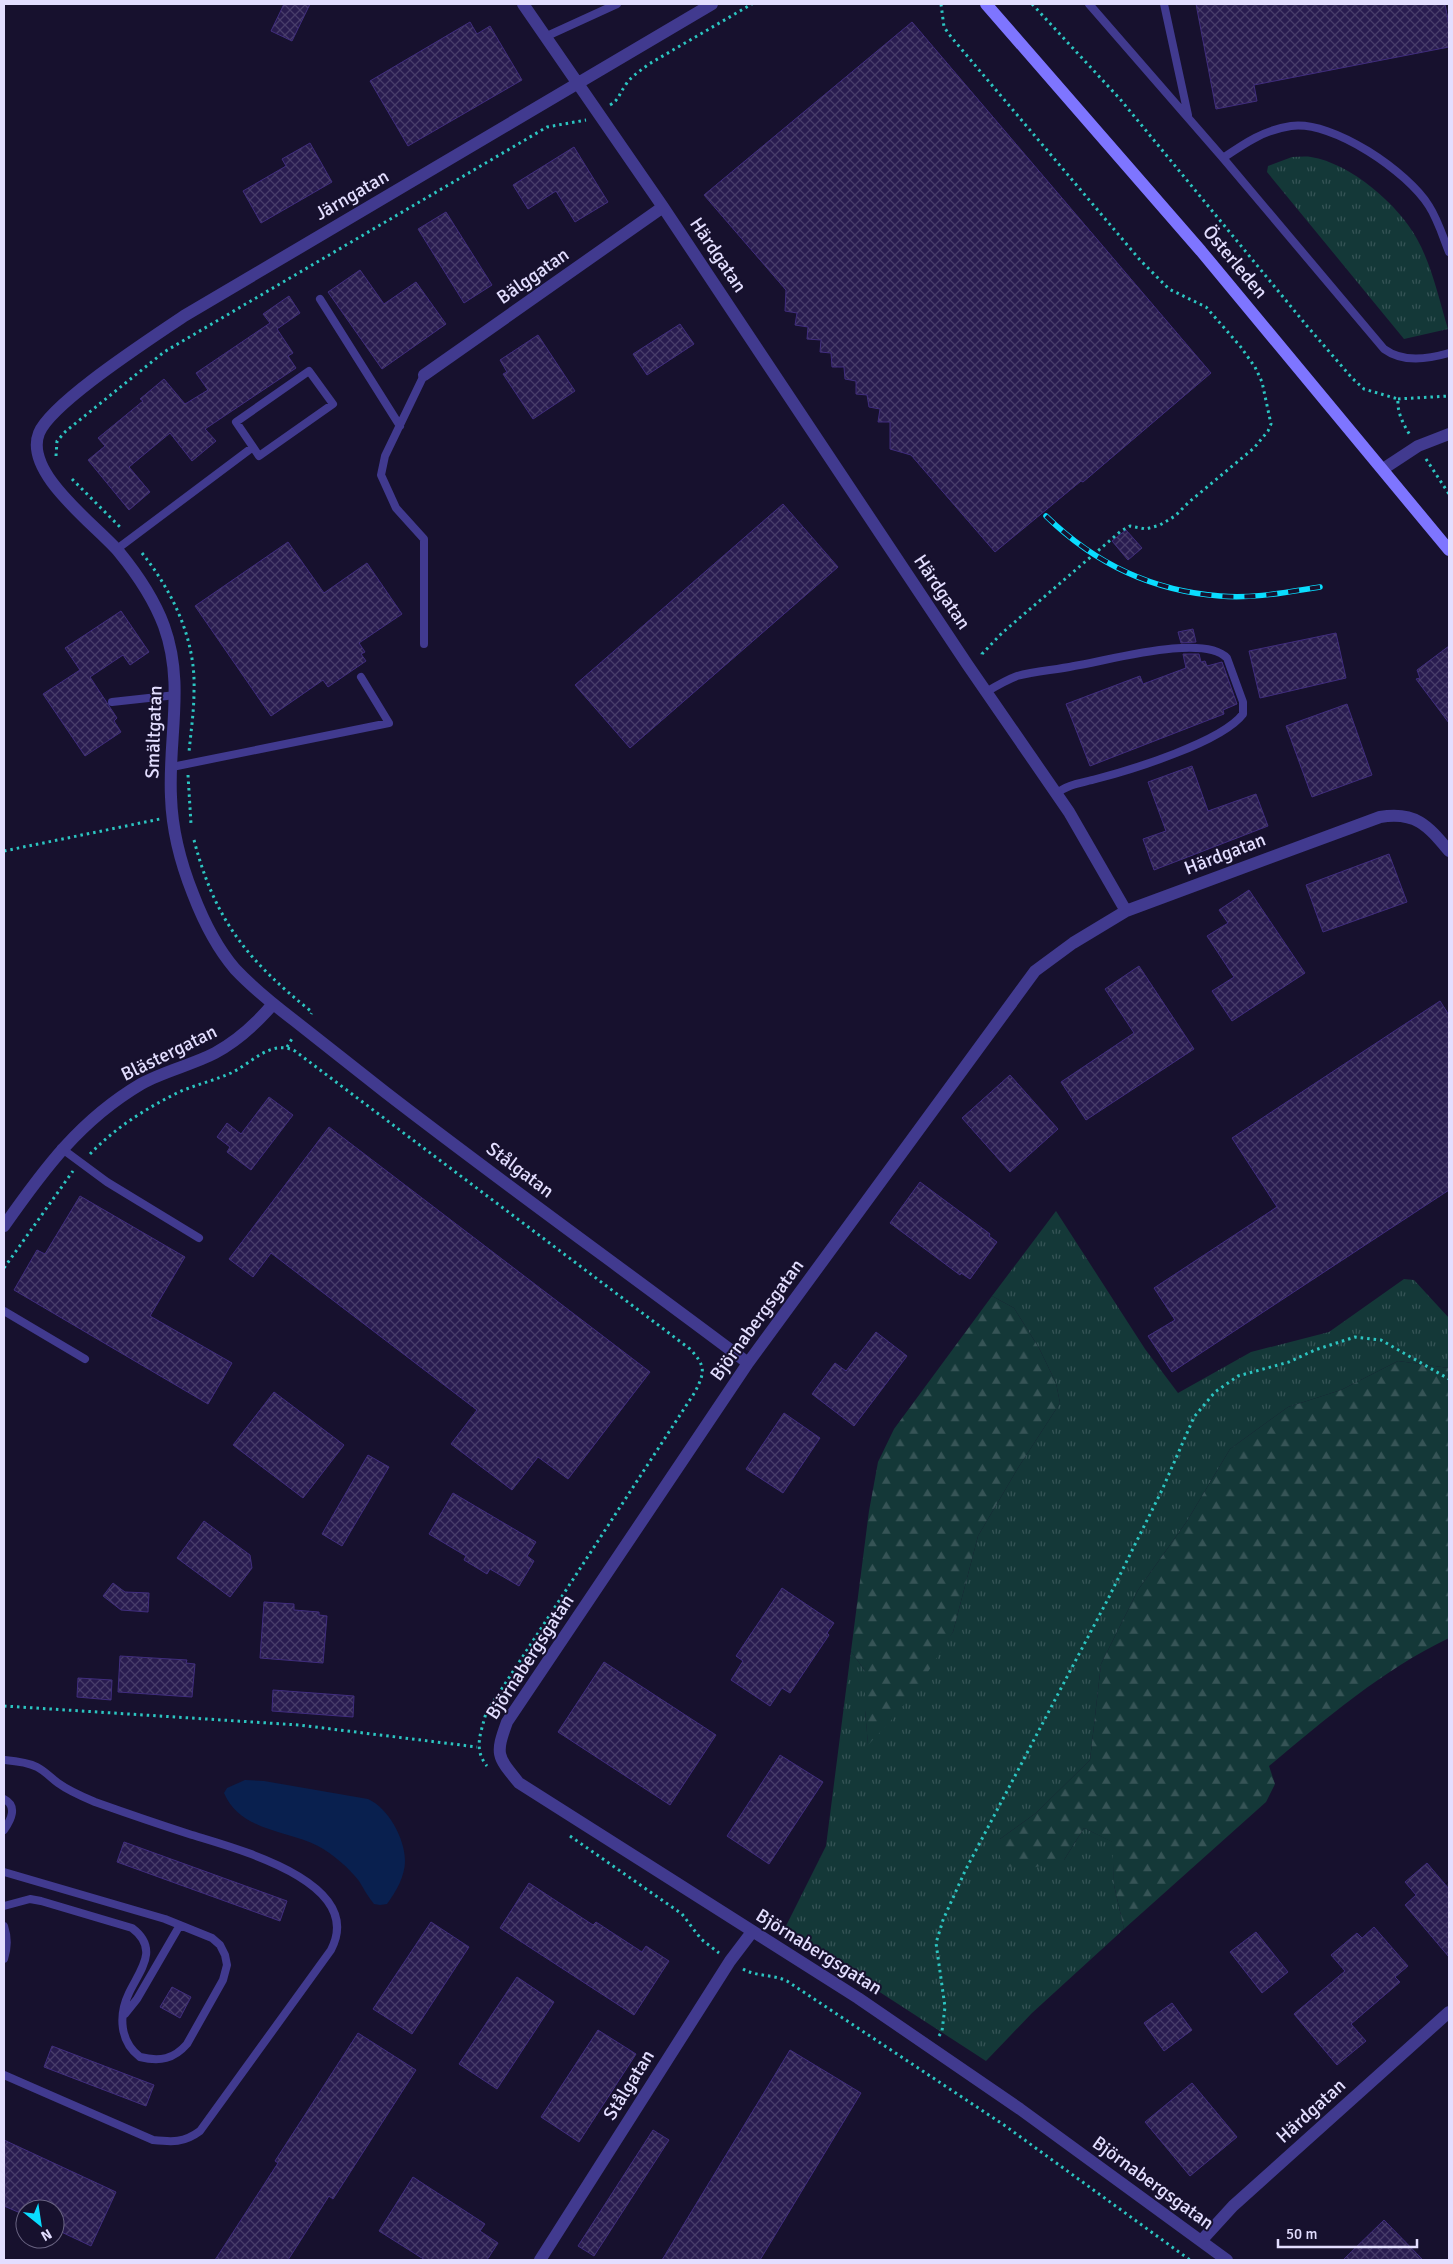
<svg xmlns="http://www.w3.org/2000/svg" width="1453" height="2264" font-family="Signika,sans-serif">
<defs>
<pattern id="grass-tufts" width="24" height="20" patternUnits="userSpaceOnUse" patternTransform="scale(1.25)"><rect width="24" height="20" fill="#143838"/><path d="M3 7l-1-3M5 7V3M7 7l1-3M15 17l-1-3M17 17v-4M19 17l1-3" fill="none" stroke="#365456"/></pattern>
<pattern id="forest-firs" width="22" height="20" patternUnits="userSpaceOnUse" patternTransform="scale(1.25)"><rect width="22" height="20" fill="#143838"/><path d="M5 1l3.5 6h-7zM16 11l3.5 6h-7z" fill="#365456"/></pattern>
<pattern id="building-cross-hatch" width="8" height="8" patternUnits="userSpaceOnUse" patternTransform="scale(1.25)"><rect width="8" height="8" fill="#291c50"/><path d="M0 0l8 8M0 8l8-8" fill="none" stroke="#483d6a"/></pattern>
</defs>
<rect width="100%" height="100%" fill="#17112e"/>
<path fill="url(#grass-tufts)" d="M1292,157C1298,157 1305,156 1311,157C1350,163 1399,205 1417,239C1432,266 1439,299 1448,329L1404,339L1267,172L1268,166Z
M1056,1211L1145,1349L1178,1393L1251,1352L1329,1332L1404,1279L1414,1280L1449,1318V1368L1398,1361L1341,1390L1288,1407L1230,1449L1187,1521L1138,1590L1101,1664L1090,1760L1036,1813L1000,1839L1064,1860L1084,1828L1113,1842L1114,1885L1124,1929L1032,2013L986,2061L784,1930L826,1846L851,1651L865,1671V1710L868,1744L953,1632L978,1536L1018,1468L1060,1403L1056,1383L1039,1348L1014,1308L992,1296Z"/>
<path fill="url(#forest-firs)" d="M992,1296L1014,1308L1039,1348L1056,1383L1060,1403L1018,1468L978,1536L953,1632L921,1683L889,1723L868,1745L865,1710V1671L851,1651L869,1511L878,1462L894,1429Z
M1398,1361L1449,1368V1638C1382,1670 1326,1719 1269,1766L1275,1784L1266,1802L1124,1929L1114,1885L1112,1842L1084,1828L1064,1860L1032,1868L1000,1866V1839L1036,1813L1090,1760L1101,1664L1138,1590L1187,1521L1230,1449L1288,1407L1341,1390Z"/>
<path fill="#09204f" d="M245,1780L264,1781L368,1799C388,1808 405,1838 405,1861C405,1876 396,1892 387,1904L380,1905L374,1904C368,1897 364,1889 359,1881C349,1868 333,1854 318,1846C286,1830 240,1831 224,1793L227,1788Z"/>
<path fill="url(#building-cross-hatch)" stroke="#402d7d" d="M284,4H310L292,41L271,31Z
M1196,4H1445L1449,25V47L1254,85L1257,101L1216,109Z
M470,22L477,34L490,26L522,80L408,146L370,81Z
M912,22L1211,373L1083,482L1081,481L995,552L911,455L890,449V422H878L880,409L869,407L867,395L856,394V381L845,379L844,367H832L831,353L820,352L821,340L807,339L808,327L795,325L797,313L785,311L786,290L704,195Z
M310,143L332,182L261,223L243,191L286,166L282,159Z
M574,147L608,202L575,222L556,191L528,209L513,185Z
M446,212L492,285L464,303L418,229Z
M360,270L384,304L416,282L446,324L382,369L328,292Z
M289,296L300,313L277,329L293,353L288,356L296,368L205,429L216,441L192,461L170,433L129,467L150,492L129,510L88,460L105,446L98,438L143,401L140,399L164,379L185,404L208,390L196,373L270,323L263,314Z
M680,324L694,344L647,375L633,354Z
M538,335L575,391L533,419L503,374L507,372L500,360Z
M783,504L838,567L630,748L575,685Z
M1126,530L1142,548L1128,560L1112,541Z
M288,542L324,593L367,563L402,614L359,643L365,652L361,654L366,661L328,687L323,680L271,716L195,606Z
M121,611L149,652L130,665L123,655L90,677L117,718L114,721L121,732L85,756L43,694L80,670L65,648Z
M1193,629L1196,642L1181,643L1178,632Z
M1336,633L1346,678L1260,698L1249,651Z
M1449,646V723L1416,679L1420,678L1417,670Z
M1183,654H1199L1201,662L1205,661L1207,666L1222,662L1237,704L1223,710L1224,714L1090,766L1066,704L1140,676L1143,684L1186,668Z
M1347,704L1372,775L1312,797L1286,726Z
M1192,766L1208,811L1256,794L1268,826L1154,870L1143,839L1166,831L1148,782Z
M1389,854L1407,902L1323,932L1306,885Z
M1249,890L1305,973L1232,1021L1212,991L1234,977L1207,936L1228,923L1219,910Z
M1139,966L1194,1049L1086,1120L1061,1082L1134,1033L1105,989Z
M1440,1001L1449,1015V1190L1172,1372L1148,1336L1175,1320L1154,1288L1277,1207L1232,1138Z
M1010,1075L1058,1129L1010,1172L962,1118Z
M269,1097L293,1115L251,1170L227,1152L230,1147L217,1137L227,1123L241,1134Z
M329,1127L650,1372L568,1479L538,1457L512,1490L451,1444L477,1410L271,1253L253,1277L229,1259Z
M920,1182L990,1234L989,1236L997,1242L970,1279L961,1273L960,1275L890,1223Z
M80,1196L185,1257L150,1316L232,1363L208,1404L14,1290L37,1250L45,1254Z
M876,1332L907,1356L854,1426L812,1394L835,1363L846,1371Z
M274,1392L344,1445L303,1498L233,1445Z
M784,1413L820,1438L783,1493L746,1469Z
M368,1455L389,1467L342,1546L322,1534Z
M453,1493L536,1542L527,1556L534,1561L519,1586L490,1569L487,1574L464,1560L466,1556L429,1534Z
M204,1521L250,1555L252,1568L230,1597L177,1558Z
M113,1583L125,1592L149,1593L148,1612L121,1610L103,1596Z
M782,1588L834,1623L827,1633L829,1635L790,1693L782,1688L770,1706L731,1680L743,1661L736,1656Z
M264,1602L294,1604V1610L319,1612V1615L327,1616L323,1663L260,1658Z
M120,1656L187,1660L186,1663L195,1664L192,1697L118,1692Z
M604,1662L716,1735L670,1805L558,1732Z
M78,1678L112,1680L111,1700L77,1697Z
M273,1690L354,1696L353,1717L272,1711Z
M780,1755L823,1782L769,1864L727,1836Z
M124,1842L287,1901L280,1921L117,1862Z
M1427,1863L1449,1889V1957L1405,1905L1416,1895L1405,1882Z
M529,1883L593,1925L596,1922L642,1952L646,1946L669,1961L634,2015L500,1928Z
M431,1922L469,1947L412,2034L373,2009Z
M1374,1927L1408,1966L1395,1977L1400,1982L1351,2024L1366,2041L1337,2065L1294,2014L1345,1971L1331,1955L1357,1933L1362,1938Z
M1256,1932L1288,1972L1262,1993L1230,1952Z
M517,1977L554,2002L497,2089L459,2064Z
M172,1987L191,1997L180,2018L160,2007Z
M1172,2003L1192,2030L1164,2051L1144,2023Z
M598,2030L636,2054L579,2142L541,2117Z
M358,2033L416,2070L333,2199L329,2196L288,2260H215L278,2163L275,2161Z
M52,2046L154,2085L146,2106L44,2067Z
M790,2050L861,2093L760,2260H662Z
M1192,2083L1237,2137L1190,2176L1145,2122Z
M653,2130L669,2140L594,2256L578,2246Z
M4,2140L116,2192L91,2246L55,2229V2209H25V2215L4,2206Z
M413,2177L485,2224L480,2231L498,2243L487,2260H425L379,2231Z
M1384,2220L1423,2260H1343Z"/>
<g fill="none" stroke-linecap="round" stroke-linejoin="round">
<path stroke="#2cc5c1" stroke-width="3" stroke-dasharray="2.5 4" stroke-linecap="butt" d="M941,4L944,27L952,38L1140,260L1169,289L1206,307L1240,346L1255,367L1262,382L1271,424L1268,431L1254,448L1189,502L1175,516L1160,525L1146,529L1130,526L1121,531L1002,633L982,654V658
M1032,4L1120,99L1307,326L1352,378L1364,389L1398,399C1397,412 1403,424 1410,435
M610,105C619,100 619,94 625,86C630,77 640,71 649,64L752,4
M1398,399L1449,396
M56,456L57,441L66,431L164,352L547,127L586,120
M1426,459L1449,494
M72,479L122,529
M142,553C173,592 196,640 194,691C194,711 191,731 189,752
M188,775L191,824
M194,840C215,921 248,961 312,1012L311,1014
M4,851L160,819
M287,1047L293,1037
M90,1154C115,1128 145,1109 177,1093C194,1085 213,1081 231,1073C252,1063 271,1039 295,1051L690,1349C706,1366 705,1372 695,1392L486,1713C481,1733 473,1749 487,1766
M4,1268L73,1171
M4,1706L299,1725L477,1747
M570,1836L682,1914L701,1939L719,1953
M743,1969C757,1977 773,1974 787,1981L1004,2125L1190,2260
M939,2036L942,2031L945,2007L936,1943L943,1920L965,1871L1109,1597L1162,1490L1194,1417L1215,1392L1238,1376L1289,1362L1315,1350L1355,1337L1381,1340L1449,1379"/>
<path stroke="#413a8f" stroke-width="8" d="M1089,4L1223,158L1384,349C1403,363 1428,359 1449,353
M1164,4L1188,115
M547,36L617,4
M1223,158C1245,143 1264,130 1291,126C1333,120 1408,172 1429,206C1438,220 1443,237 1449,252
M320,299L400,426
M117,549L253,447L259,456L333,404L309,371L236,422L253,447
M424,644V539L396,508L381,475L385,456L424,375
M986,692C996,686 1006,680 1017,676C1036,671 1055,670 1074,666C1107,661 1203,633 1227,658L1243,702V714C1222,742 1131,770 1096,779C1082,783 1067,784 1056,794
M112,702L176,695
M172,767L389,723L361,677
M61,1148L107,1182L199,1238
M4,1311L85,1359
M4,1760C15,1761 27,1762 37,1767C45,1771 51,1778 58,1783C69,1791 83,1797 95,1802C126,1813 158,1824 189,1834C233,1848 367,1881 331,1950L200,2131C184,2143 172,2142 153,2140L4,2075
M4,1799C18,1806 11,1820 4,1830
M4,1872L165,1919L212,1938L220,1945L225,1955L227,1965L223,1980L187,2044C174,2059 160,2062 140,2057C120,2042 118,2016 129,1993C140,1970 160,1949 132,1928L41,1901L30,1899L4,1906
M4,1926C8,1938 8,1947 4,1959
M125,2014L137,1999L180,1925"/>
<path stroke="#413a8f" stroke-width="12" d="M523,4L663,207L967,664L1069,812L1126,911L1380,817C1416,811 1428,826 1449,851
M712,4L184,316C152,338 52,402 39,433C23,473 96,525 119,552C137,574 154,599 164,626C185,684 168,738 171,797C172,829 181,864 193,894C203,920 217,948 235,969C253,988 274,1005 295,1021C325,1045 355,1068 385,1092C504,1184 627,1272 748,1363
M424,375L663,207
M1383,469L1418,446L1449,434
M1126,911L1073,943L1035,971L748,1363L507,1722C495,1755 497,1756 519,1783L858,1998L1020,2109L1227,2260
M4,1226C44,1169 80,1120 141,1084C164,1071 192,1065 215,1053C239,1040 256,1024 273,1004
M1201,2241L1233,2206L1449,2012
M540,2260L730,1961L752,1932"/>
<path stroke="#7e75ff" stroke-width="12" d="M986,4L1201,251L1449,550"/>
<g stroke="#0addff" stroke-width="5.5">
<path id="rail" d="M1046,516C1094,563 1153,591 1220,596C1253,599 1287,592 1320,587"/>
</g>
<use href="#rail" stroke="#17112e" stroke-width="4" stroke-dasharray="11" stroke-linecap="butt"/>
</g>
<g text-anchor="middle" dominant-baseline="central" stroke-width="4" stroke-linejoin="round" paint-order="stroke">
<g font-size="19" fill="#e3deff" stroke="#17112e">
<text transform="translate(352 195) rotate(-30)">Järngatan</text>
<text transform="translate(718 255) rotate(56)">Härdgatan</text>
<text transform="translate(1235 262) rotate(50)">Österleden</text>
<text transform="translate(533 276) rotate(-35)">Bälggatan</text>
<text transform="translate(942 592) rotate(56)">Härdgatan</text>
<text transform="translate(154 732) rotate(-88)">Smältgatan</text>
<text transform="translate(1225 854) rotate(-21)">Härdgatan</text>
<text transform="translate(169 1053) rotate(-26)">Blästergatan</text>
<text transform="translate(520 1170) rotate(37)">Stålgatan</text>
<text transform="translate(757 1320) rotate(-54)">Björnabergsgatan</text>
<text transform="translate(530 1657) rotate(-57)">Björnabergsgatan</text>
<text transform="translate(819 1952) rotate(32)">Björnabergsgatan</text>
<text transform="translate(629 2085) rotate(-58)">Stålgatan</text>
<text transform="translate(1311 2111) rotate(-42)">Härdgatan</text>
<text transform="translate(1153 2183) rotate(36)">Björnabergsgatan</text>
</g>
</g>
<rect width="1453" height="2264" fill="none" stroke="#e3deff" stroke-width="10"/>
<g transform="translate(40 2224) rotate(150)"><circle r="24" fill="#17112e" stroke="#696382"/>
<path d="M0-4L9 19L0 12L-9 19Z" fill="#0addff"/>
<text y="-8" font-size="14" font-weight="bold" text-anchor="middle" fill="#e3deff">N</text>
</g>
<path d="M1278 2239v8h139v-8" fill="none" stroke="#e3deff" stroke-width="2.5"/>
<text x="1286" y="2239" font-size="15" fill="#e3deff" stroke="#17112e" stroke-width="4" paint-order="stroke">50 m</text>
</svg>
